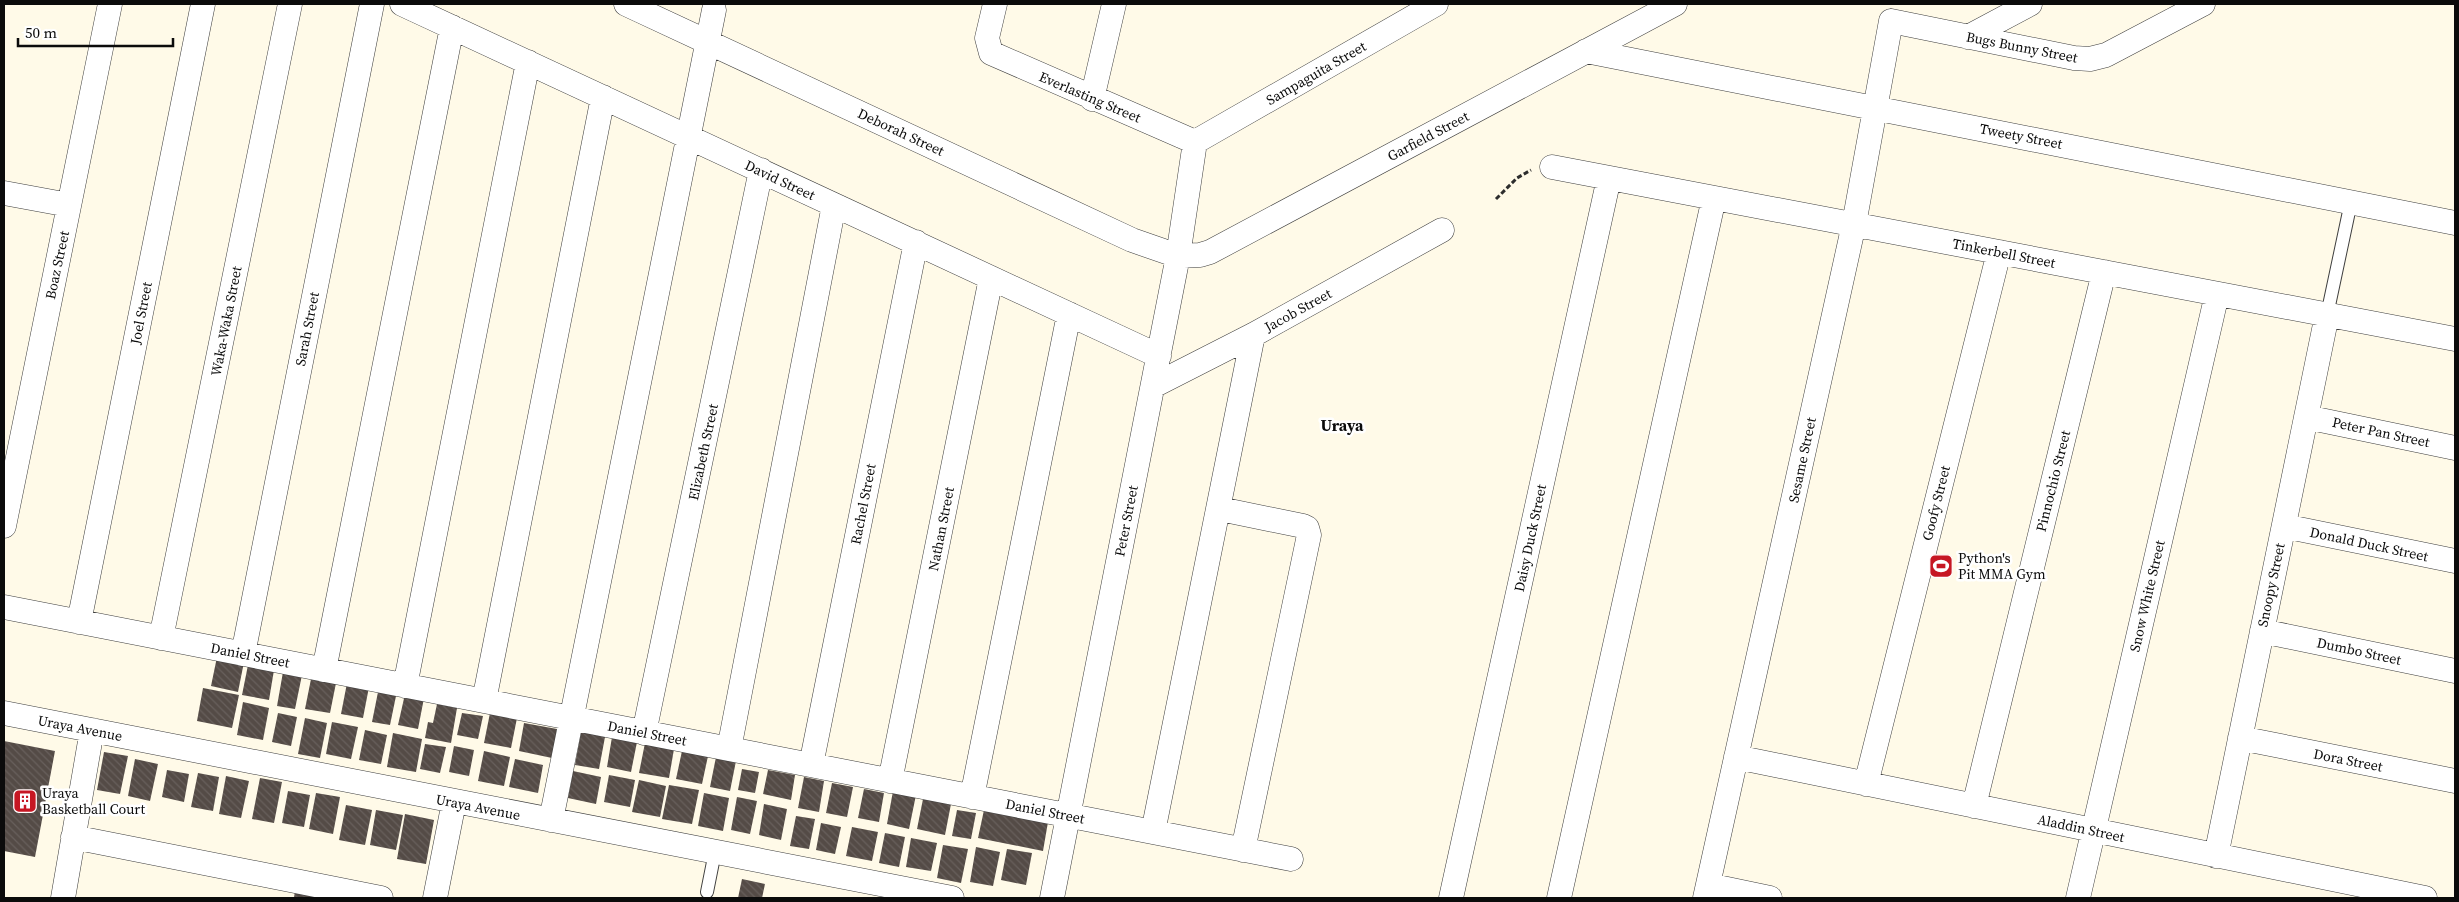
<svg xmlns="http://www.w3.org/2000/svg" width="2459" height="902" font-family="'Source Serif 4',serif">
<defs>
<pattern id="building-back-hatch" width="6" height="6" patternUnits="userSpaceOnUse" patternTransform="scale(1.25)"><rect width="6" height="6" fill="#544b46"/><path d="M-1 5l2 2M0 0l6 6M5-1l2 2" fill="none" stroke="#68605c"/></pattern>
</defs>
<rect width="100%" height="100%" fill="#fffae8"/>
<path fill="url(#building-back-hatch)" d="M217,657L244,662L238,692L211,686Z
M248,665L274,670L269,700L242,695Z
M283,672L302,675L295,709L277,706Z
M312,674L337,678L330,713L305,709Z
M347,683L369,687L363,718L341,714Z
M203,688L239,695L232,728L197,721Z
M378,692L396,696L390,725L372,722Z
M405,694L424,698L418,729L398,725Z
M243,702L269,708L263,740L237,735Z
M437,704L457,708L451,743L425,738L428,722L433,723Z
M278,713L297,717L291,746L272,742Z
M462,713L483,716L478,739L457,735Z
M490,713L517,718L511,748L484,743Z
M305,718L327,723L320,758L298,754Z
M332,722L358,727L351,759L326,754Z
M524,723L557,729L552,758L519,751Z
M365,730L387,735L381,764L359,760Z
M581,732L605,737L599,769L575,765Z
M393,733L422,739L416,772L387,767Z
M612,737L637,742L631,772L607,767Z
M4,741L55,751L35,857L4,851Z
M645,743L674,749L669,778L639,773Z
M425,744L446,747L440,773L420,769Z
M454,746L474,750L469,776L449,772Z
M484,751L510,757L504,786L478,781Z
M682,751L708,756L702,784L676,779Z
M104,752L128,756L120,794L97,790Z
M716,757L736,761L730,791L710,787Z
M135,759L158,764L150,801L128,796Z
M515,759L543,765L538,793L509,787Z
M742,769L759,772L755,793L738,790Z
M167,770L189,774L184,802L162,797Z
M768,770L795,775L791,800L763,794Z
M573,771L601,777L596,804L568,798Z
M198,773L219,777L213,811L191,807Z
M609,775L635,780L630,807L604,802Z
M226,776L249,781L241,818L219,814Z
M804,777L824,781L819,812L798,808Z
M260,778L282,782L274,823L252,819Z
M639,780L666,786L660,817L632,812Z
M832,783L853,787L847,817L826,813Z
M669,785L699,790L692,824L662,819Z
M864,789L884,793L879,822L858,818Z
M288,791L310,795L304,827L282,823Z
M893,791L916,795L909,829L887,824Z
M316,793L340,797L333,834L309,829Z
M704,793L729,798L723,831L698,826Z
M737,797L757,801L750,834L731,830Z
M923,799L951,804L945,835L917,829Z
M764,804L787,809L781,840L759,835Z
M346,805L372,810L365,845L339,840Z
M376,810L403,815L396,850L370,845Z
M957,810L976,813L971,839L952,836Z
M984,810L1048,822L1043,851L978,838Z
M405,814L434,820L426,864L397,859Z
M796,816L815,819L809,849L790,846Z
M821,823L841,827L835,854L816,850Z
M852,827L878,832L872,861L846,856Z
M885,833L905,837L899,867L879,863Z
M911,838L937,843L931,871L906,867Z
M943,845L968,849L961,883L937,878Z
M976,847L1000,852L993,886L970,882Z
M1007,849L1032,853L1026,885L1001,880Z
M742,879L765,884L762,898H738Z
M295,890L322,898H294Z"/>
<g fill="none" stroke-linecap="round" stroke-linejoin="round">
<g stroke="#3e3e3e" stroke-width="14">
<path id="service" d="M2327,315L2351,202
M707,892L715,852"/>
</g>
<g stroke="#3e3e3e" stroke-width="25">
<path id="minor" d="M402,4L1159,356
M626,4L1132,240L1178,256L1200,255L1210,252L1675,4
M995,4L987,38L991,53L1195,142
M1891,21L2074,58L2090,59L2106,55L2203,4
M1968,37L2030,4
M1586,51L2455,223
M1092,99L1114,4
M1195,142L1436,4
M1552,167L2455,339
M4,193L69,205
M1153,386L1253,335L1442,230
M2306,417L2455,448
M1220,509L1303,526L1307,528L1309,535L1243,850
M4,526L110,4
M2284,526L2455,561
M4,607L1291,859
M79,622L203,4
M2262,631L2455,671
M161,638L290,4
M243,654L372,4
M324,670L452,27
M405,686L528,62
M484,701L603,97
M4,713L952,898
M644,733L761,170
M2240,738L2455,781
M729,749L834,205
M1736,757L2425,898
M811,765L916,242
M890,781L991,278
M1866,784L1999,252
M972,797L1069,314
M1974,806L2104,272
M551,820L714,10
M1153,832L1253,335
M73,837L381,898
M2216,856L2327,315
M1708,885L1770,898
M63,898L92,730
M435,898L454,802
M1052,898L1178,256L1195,142
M1451,898L1609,178
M1559,898L1714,198
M1705,898L1854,224L1891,21
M2078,898L2217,294"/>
</g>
<path stroke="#2d2d2d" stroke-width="3" stroke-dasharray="5 2.5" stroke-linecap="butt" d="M1496,199L1517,178L1531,170"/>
<use href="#service" stroke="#fff" stroke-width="12"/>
<use href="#minor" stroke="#fff" stroke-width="24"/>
</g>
<defs>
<g id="stadium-square" transform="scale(1.25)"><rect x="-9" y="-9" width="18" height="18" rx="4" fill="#c61723" stroke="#fff"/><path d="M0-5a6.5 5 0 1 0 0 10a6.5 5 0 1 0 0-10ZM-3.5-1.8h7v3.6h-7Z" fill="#fff"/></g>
<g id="building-square" transform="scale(1.25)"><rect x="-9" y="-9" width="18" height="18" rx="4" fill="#c61723" stroke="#fff"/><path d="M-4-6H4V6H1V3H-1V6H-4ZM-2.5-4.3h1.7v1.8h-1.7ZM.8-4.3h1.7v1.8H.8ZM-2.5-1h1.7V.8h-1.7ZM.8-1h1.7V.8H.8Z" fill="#fff"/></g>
</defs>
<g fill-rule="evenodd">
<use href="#stadium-square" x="1941" y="566"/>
<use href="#building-square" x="25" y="801"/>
</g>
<g text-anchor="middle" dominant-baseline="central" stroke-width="5" stroke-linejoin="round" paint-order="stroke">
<g font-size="14" fill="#0b0b0b" stroke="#fff">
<text transform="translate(2022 47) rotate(11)">Bugs Bunny Street</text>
<text transform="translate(1316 73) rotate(-30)">Sampaguita Street</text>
<text transform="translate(1090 97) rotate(23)">Everlasting Street</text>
<text transform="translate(901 132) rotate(25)">Deborah Street</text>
<text transform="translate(1428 136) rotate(-28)">Garfield Street</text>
<text transform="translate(2021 136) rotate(11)">Tweety Street</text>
<text transform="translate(780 180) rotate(25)">David Street</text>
<text transform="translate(2004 253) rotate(11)">Tinkerbell Street</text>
<text transform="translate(57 265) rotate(-78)">Boaz Street</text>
<text transform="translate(1298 310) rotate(-29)">Jacob Street</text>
<text transform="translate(141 313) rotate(-79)">Joel Street</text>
<text transform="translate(226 321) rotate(-79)">Waka-Waka Street</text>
<text transform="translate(307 329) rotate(-79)">Sarah Street</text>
<text transform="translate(2381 432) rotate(12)">Peter Pan Street</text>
<text transform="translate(703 452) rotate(-78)">Elizabeth Street</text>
<text transform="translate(1802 460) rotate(-78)">Sesame Street</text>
<text transform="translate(2053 481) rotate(-76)">Pinnochio Street</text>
<text transform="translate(1936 503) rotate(-76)">Goofy Street</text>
<text transform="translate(863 504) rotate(-79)">Rachel Street</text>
<text transform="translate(1126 521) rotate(-79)">Peter Street</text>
<text transform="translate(941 529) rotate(-79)">Nathan Street</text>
<text transform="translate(1530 538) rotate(-78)">Daisy Duck Street</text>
<text transform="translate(2369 544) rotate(12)">Donald Duck Street</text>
<text transform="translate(2271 585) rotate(-78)">Snoopy Street</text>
<text transform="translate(2147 596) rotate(-77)">Snow White Street</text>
<text transform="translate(2359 651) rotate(12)">Dumbo Street</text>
<text transform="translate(250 655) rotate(11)">Daniel Street</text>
<text transform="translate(80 728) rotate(11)">Uraya Avenue</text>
<text transform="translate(647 733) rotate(11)">Daniel Street</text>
<text transform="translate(2348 760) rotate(11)">Dora Street</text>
<text transform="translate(478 807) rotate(11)">Uraya Avenue</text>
<text transform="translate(1045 811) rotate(11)">Daniel Street</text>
<text transform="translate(2081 828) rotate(12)">Aladdin Street</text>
</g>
<g font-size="14" fill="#0b0b0b" stroke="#fff" text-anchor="start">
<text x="1958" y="558">Python's<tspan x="1958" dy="16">Pit MMA Gym</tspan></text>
<text x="42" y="793">Uraya<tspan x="42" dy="16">Basketball Court</tspan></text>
</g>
<g font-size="16" font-weight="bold" fill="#0b0b0b" stroke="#fff">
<text x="1342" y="425">Uraya</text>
</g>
</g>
<rect width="2459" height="902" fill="none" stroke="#0b0b0b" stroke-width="10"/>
<path d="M18 38v8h155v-8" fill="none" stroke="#0b0b0b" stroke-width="2.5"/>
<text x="25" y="38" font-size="15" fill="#0b0b0b" stroke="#ffffff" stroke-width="4" paint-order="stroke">50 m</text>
</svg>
